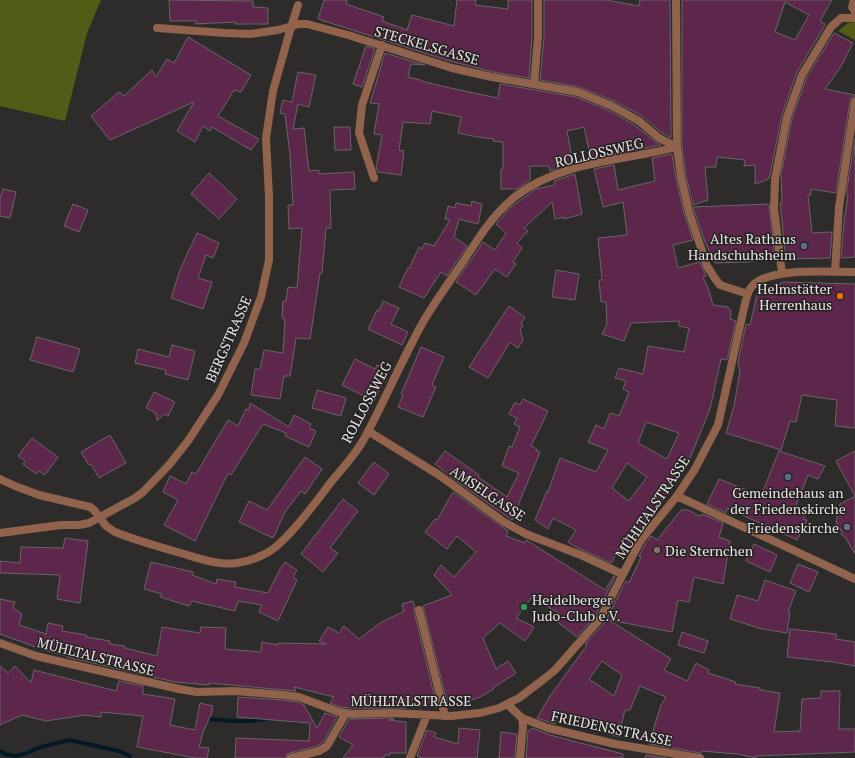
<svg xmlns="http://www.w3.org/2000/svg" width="855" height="758" font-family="'PT Serif',serif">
<rect width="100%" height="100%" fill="#2e2c2a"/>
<path fill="#525c17" d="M0,0H101L87,33L65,121L0,106Z
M855,22V40L838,31L848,23Z"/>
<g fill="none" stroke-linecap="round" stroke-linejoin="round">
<path stroke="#031a26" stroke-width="4" d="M210,719C231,721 250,723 269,718
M0,751L5,754L16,756L24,754L41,747L69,740L119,751L130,756"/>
</g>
<path fill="#5d264b" stroke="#696667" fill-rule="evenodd" d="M169,0L253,1V7L268,8V24H235V22L195,24L197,21H170Z
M324,0H347L346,4L384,17L382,21L407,30L412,15L454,26L457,0H476L475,5L508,9V0H532V37L529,78L493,72L446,60L318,19Z
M544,0H606L639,6L640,0H670L671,138L662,133L642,116L614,101L579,87L540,80L544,37Z
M682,0H832L820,21L825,24L824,27L797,72L782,115L769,179L755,184V165L744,166L745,160L717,157L716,167H705L708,200L693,205L686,176L682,147ZM785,2L809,15L795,40L775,32Z
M834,33L853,43L840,68L825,89L855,95V97L851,98L850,101L836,193L811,189V195H808L812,233L832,232L830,258L786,259L780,203H782L781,175L792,118L807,77Z
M188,37L251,75L241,92L234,90L218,116L259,139L251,150L212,127L210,131L203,126L195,142L177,131L194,102L110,140L91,116L119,92L124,96L152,70L156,77L167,59L174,63Z
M366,46L375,49L362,87L353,84Z
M385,53L425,65L411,64L408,77L421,80V81L450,88L498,98L500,84L576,97L610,111L636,126L656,142L661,145L591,159L584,127L567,131L573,163L550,171L549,166H530V180L517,189H501V169H503V142L493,141L494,139L478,137L458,133L461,117L432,111L430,124L403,122L399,150L404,151L401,175L378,172L376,168L382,135L374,134L379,104L370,103Z
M298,72L316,75L309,107L298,104L293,129L304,128L309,171L319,170V174L354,172L355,189L330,190L331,228H326L322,273H320L310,339L296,338L290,376H284L280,399L251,395L255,369H260L264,350L283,353L285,319L282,318L283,301H286L288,287L297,288L302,228L289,229L288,205H293L290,155L285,114L280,113L283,100L292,102Z
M334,127H350L351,150H335Z
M855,139V257L841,258L844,222L848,195L846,194Z
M672,154L676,178L684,213L693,240L673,245L678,268L700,262L706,276L703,277L708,288L713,305L728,307L731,311L730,319L736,321L727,360L721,359L710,409L686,468L632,539L638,535L630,549L622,544L611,563L576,547L568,542L576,530L553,518L548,529L535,520L547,491L548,492L560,458L596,472L608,450L588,442L596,425L604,429L610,413L619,416L629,392L623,389L626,381L615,378L619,368L643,374L648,346L684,352L689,328L679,326V321L631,323L624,341L602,334L607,324L606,302H601L599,280H602L598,238L627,235L623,202L603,207L594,169L614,165L618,190L655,181L652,158ZM646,422L679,433L667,459L638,443ZM627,463L647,477L629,501L612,488Z
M209,173L237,199L219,219L191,194Z
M575,174L582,214L564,219V217L555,219L552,202L524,228L528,231L517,243L522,248L513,262L516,264L507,277L495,269L476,295L456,282L483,242L495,250L506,233L496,224L511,207L536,189L555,185L554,181Z
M3,189L16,192L10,218L0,216V196H1Z
M472,201L482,204L478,224L459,219L454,237L467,246L447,276L441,272L424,298L399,287L408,268L409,269L419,247L422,249L425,243L434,246L450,220L445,219L448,206L455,208L456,203L471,206Z
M73,204L88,210L79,232L64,226Z
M769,204L775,258L748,262L715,263L705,242L693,207Z
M197,233L219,243L213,258L206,255L198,278L212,282L203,309L171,298L180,270Z
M556,270L579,274L575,300L552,297Z
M783,282L855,284V428L835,426L837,400L802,395L796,422L790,421L781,450L726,433L734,406L740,371L738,362L746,324L750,325L757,295Z
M383,301L399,308L391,324L408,332L402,345L368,329L377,310L379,311Z
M509,306L525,317L521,324L523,326L520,329L523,340L518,348L510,342L488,378L469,367Z
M37,337L80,349L73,372L30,360Z
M172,345L195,351L188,380L165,374L166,370L135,363L138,349L169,357Z
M421,347L444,357L432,385L436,387L423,417L398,407L403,395L401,394Z
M355,359L375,369L377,365L389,370L374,401L342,385Z
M317,390L346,398L341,416L312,408Z
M154,392L175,402L168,416L164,414L157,421L156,413L146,408Z
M523,399L548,411L531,446L537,449L536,451L540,452L512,520L458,482L435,464L445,451L479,475L478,477L507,497L519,473L502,466L509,446L512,447L520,427L514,424L517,418L509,414L515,402L520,405Z
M250,403L289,427L294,415L311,424L309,428L316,431L309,447L285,436L286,433L263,424L231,475L228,473L195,541L164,525L178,500L163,492L170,476L186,484L192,472L196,474L228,420L238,426L246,409L249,410Z
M110,435L126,463L99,478L91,464L89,465L81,452Z
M32,438L58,457L45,475L39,471L36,474L23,464L25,461L18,456Z
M779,451L825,466L818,479L808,475L795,508L806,513L803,519L807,520L797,540L727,508L726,513L707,504L719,479L761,496Z
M855,451V554L845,537L841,534L842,532L836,522L840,504L855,496L836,461Z
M305,457L322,469L305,494L301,491L285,512L273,538L239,522L249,501L267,510Z
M374,462L389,474L374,495L358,483Z
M453,492L508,531L506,536L525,543L526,540L605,590L614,576L615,577L595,616L577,637L555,620L560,614L532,597L516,618L534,627L525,641L500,623L483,638L496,669L508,661L516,673L493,688L494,689L480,697L463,703L448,706L423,606L452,595L434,575L441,565L454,577L476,552L457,536L447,549L425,532L435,519L437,520Z
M343,499L358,511L330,548L338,553L323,572L301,554Z
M681,510H688L699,516H701L702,514L723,523L719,537L730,541L723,584L694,577L689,602L678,600L672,632L609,620L671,659L664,670L687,681L696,663L709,670L708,673L736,682L735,684L760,688V690L780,693L774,732L800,731L802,699L821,698V691H840L839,729H855V752L756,756V758L737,754L702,751L701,753L649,744L661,705L666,697L640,686L630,710H625L618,737L558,713L555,724L537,718L550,696L587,645L585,644L605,622L626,581L629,583L641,557L639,556L646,543L651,536L657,540ZM602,661L622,675L614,696L589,679Z
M65,538L88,541L80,603L57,599L60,575L0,573V561L20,563L21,547L63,548Z
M754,544L777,555L770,572L746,561Z
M151,562L193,572L192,575L216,584L217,579L236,582L235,587L268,593L280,569L285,562L297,570L293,577L297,580L278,621L259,612L262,605L238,601L235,611L192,601L189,606L160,597L162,594L144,589Z
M798,564L818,572L809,592L790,583Z
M765,580L796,591L788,612L790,613L787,633L762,629L730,619L737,595L758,601Z
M0,599L15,602L13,608L22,614L19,625L46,634L48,623L63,626L62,631L86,635V637L110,641V644L125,646V648L157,656L162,627L200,633L201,627L226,628L225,649L261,652L262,642L278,645V643L326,644L319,641L328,627L339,633L344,626L359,639L380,623L404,611L402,604L413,601L415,607L414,611L437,707L406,705V708H352L340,707L330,703L334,697L294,687L296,691L209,683V685L175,682L67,657V656L44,650L0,634Z
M790,629L836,634V639L855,642V666L833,662L787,657Z
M682,632L708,641L704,653L678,645Z
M0,666L8,673L15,666L31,683L34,670L116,691L119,681L143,686V694L175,699L170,725L195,730L200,703L213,706L211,715L203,732L199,747L209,748L207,758H195L137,747L143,716L101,712V717L85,715L46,721L22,715L0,725Z
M238,697L283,700L298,702L304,705L317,728L325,713L337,717L323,742L317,746L290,753L287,754L286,758H235L236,738L309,741L310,723L237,717Z
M392,718L394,719L389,720L406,722V753H390V755H384V758H343L353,745L339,737L349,719Z
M459,728L480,730L477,758H423L417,756L427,730L436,733L434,737L458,744Z
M532,728L550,735L623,754V758H526L528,730L530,731Z
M501,732L517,734L515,758H499Z
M646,755L666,758H645Z"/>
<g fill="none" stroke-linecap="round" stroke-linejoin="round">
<path stroke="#91634c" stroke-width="8" d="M419,610L445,716"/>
<path stroke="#91634c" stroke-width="8" d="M676,0L677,147L681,177L689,212L707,266L714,277L720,285L748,294
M854,0L852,7L855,12
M157,28L225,33L250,34L278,30L299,24H307L348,35L452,68L492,77L578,92L612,106L639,121L659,138L677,147
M534,84L538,37V0
M374,178L359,133L362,105L382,45
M835,272L839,207L855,102
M782,273L774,208L775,179L787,117L802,75L831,27L841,18H855
M368,431L439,475L504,522L526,534L581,555L622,574
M0,479L15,486L39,495L90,507L94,510L106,526L115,532C135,540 156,546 177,552C196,557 217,566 237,563C251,561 269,554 279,544C298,527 316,502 331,482C342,469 355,455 364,439C381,408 395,375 412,343C425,315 444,290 461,265C477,240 493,214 516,196C561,161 624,161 677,147
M677,496L855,579
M0,533L61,525H79L89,523L135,498L143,492L169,465L188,441L218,395L244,343L261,297L269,260V196L266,138L273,91L289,34
M0,643L36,656L179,689L197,692L235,691L284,695L299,697L339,712L352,714L392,713L451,716L480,713L499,708L519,698L544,679L555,670L600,619L635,551L641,540L677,496L695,469L718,425L744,308C746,300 747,291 753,285C772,267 829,272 855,272
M508,705L522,718L523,725L520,758
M522,718L548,728L615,744L700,758
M291,758L319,751L327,746L346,713
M410,758L427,715"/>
<path stroke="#91634c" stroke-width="8" d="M289,34L298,5"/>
</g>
<g fill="#5c6f8a" stroke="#242220" stroke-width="1.5">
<circle cx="804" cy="246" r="4"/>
<circle cx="788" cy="477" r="4"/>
</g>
<circle fill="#e8710a" stroke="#242220" stroke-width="1.5" cx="840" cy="296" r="4"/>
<circle fill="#6b7280" stroke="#242220" stroke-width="1.5" cx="847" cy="527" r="4"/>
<circle fill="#8d6e63" stroke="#242220" stroke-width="1.5" cx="657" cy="550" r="4"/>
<circle fill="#2e9e5b" stroke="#242220" stroke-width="1.5" cx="524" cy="607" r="4"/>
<g text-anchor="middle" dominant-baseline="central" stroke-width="3" stroke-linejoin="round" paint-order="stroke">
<g font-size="14" fill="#e6e5e3" stroke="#242220">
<text transform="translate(427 45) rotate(16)">STECKELSGASSE</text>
<text transform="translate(599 152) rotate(-13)">ROLLOSSWEG</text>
<text transform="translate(228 339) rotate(-66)">BERGSTRASSE</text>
<text transform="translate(366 402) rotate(-62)">ROLLOSSWEG</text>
<text transform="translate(488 493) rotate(34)">AMSELGASSE</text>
<text transform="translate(652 507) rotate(-56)">MÜHLTALSTRASSE</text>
<text transform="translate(96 656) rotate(14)">MÜHLTALSTRASSE</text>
<text x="411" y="700">MÜHLTALSTRASSE</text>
<text transform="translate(612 728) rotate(12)">FRIEDENSSTRASSE</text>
</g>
<g font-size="14" fill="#e6e5e3" stroke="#242220" text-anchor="end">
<text x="796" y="238">Altes Rathaus<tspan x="796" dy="16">Handschuhsheim</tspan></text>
<text x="832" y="288">Helmstätter<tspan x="832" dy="16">Herrenhaus</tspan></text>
<text x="788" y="492" text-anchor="middle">Gemeindehaus an<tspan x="788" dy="16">der Friedenskirche</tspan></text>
<text x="839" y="527">Friedenskirche</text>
<text x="665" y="550" text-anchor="start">Die Sternchen</text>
<text x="532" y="599" text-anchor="start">Heidelberger<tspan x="532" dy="16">Judo-Club e.V.</tspan></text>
</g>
</g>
</svg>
